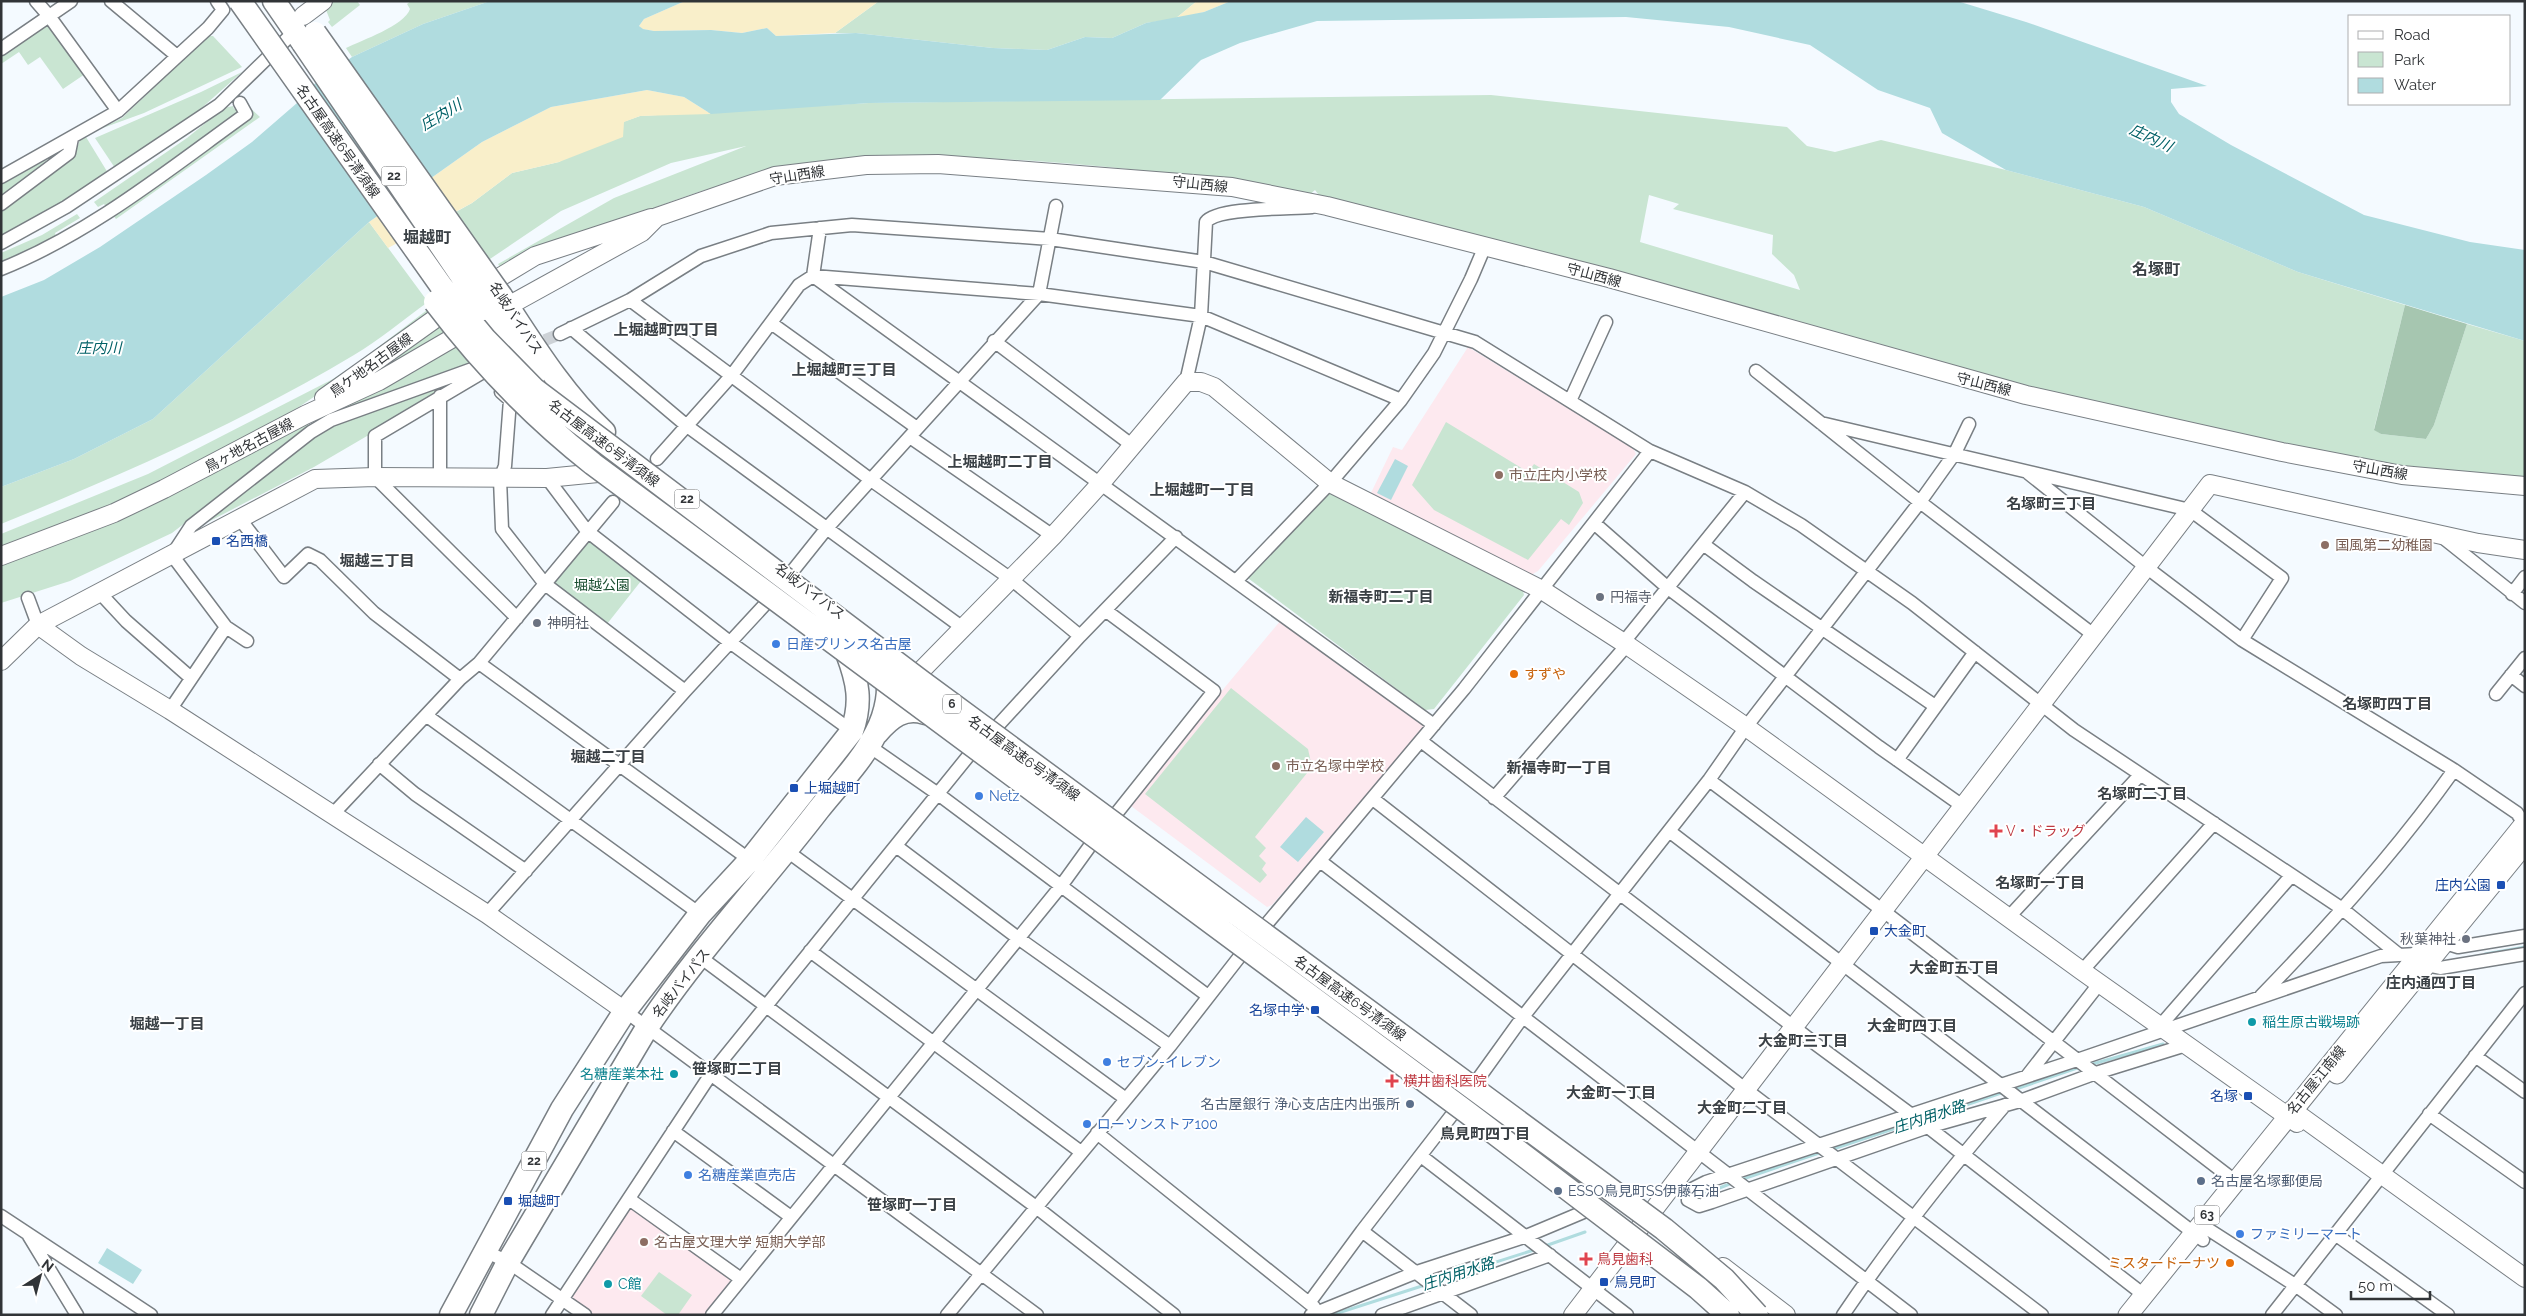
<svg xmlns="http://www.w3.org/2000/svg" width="2526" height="1316" font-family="Raleway,'Noto Sans JP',sans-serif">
<rect width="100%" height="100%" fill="#f4faff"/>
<path fill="#fde9ef" d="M1468,347L1633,448L1636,454L1538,571L1531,575L1370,495L1393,447L1402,450Z
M1281,620L1424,725L1423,730L1272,905L1267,907L1131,806L1130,801Z
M633,1206L730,1277V1282L704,1315H593L574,1300L572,1294L629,1207Z"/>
<path fill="#c9e5d2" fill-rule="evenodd" d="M334,1H357L360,5L332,27L328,22L330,20L326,10Z
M411,1H490L423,24L352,57L346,48C362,40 404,26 410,9L407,4Z
M879,1H1197L1175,19L1146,23L1112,38L1085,37L1047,50L993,48L856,33H835Z
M44,24L50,25L85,74L63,89L40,57L28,65L19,52L1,64V55Z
M208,36H213L242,67L144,113L100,129L122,118Z
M242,72L196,113L115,168L95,138L201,92Z
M1491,95L1787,127L1807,146L1835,152L1881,140L2006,170L2144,207L2298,272L2405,305L2374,429L2381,434L2426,439L2434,425L2467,324L2525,341V486L2282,452L1327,206L1315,190L1308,196C1222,177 1136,169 1049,162C978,157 908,154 837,162C822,163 806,164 792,167C692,187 596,231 502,270L498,264L614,198L746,146L671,163L561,211L487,261L454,213L472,203L512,173L559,162L623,122L640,116L869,103ZM1649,195L1679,204L1673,209L1773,235L1772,254L1794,275L1800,290L1640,242Z
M245,103L260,117L116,219L110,212L248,115Z
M233,106L234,109L240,107L243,114L108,209L104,204L98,207L94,202L187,138L224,108Z
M86,137L108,173L56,207L1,237V210L56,167L74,156L80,140Z
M51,156V157L1,197V184Z
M77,214L80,218L55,233L57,239L1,266V253L42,235Z
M369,222L428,302C403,320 379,340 354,355C242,422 122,475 1,524V487L74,459L153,419Z
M431,307L483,365L375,436H367L314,467L208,522L210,517L331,420L325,406L336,382L250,440L112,507L1,549V534L148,474L333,379L360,361Z
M1446,422L1528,472L1534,464L1579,492L1583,503L1569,525L1561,519L1528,560L1434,510L1412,485Z
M307,423L310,426L172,533L70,581L1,603V562Z
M1326,490L1523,591L1524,595L1434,709L1425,710L1245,576Z
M587,540L641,581L607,624L551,580Z
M1231,688L1308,749L1312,767L1255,837L1266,848L1259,856L1266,863L1262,869L1267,875L1260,883L1145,794Z
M659,1272L692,1295L678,1315H667L641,1296Z"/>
<path fill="#a6c6b0" d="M2405,305L2467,324L2434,425L2426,439L2381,434L2374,430Z"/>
<path fill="#f9efca" d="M685,1H879L835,33L776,36L767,28L742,33L711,30L654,31L642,29L639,26L644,19Z
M1197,1H1231L1204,12L1175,19Z
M647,90L684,97L711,114L640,116L624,122L623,137L559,162L512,173L472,203L388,248L369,222L482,142L551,107Z"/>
<path fill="#b0dcdf" d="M490,1H685L644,19L639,26L643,29L654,31L711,30L742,33L767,28L776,36L856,33L993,48L1047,50L1085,37L1112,38L1146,23L1204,12L1231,1H1957L2026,22L2207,86L2171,89V102L2179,114L2231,145L2364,215L2470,242L2525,250V341L2298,272L2144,207L2006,170L1942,133L1930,108L1878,90L1810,45L1729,27L1626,17L1317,21L1240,43L1201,60L1160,100L869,103L711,114L684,97L647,90L551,107L482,142L369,222L153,419L74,459L1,487V297L44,280L100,247L206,175L252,142L297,103L309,88L352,57L423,24Z
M1395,459L1408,466L1391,500L1377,493Z
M1306,817L1324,832L1298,862L1280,847Z
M107,1248L142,1270L133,1284L98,1263Z"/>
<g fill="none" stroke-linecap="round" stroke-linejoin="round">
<path stroke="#b0dcdf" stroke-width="3" d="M2485,954L2525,947
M2089,1065L2163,1044
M2013,1090L2080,1067
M1925,1119L2004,1092
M1830,1150L1914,1122
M1740,1180L1822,1152
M1697,1197L1732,1183
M1545,1246L1585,1232
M1433,1282L1537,1249
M1332,1315L1425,1285"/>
<path stroke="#cdd2d7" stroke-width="12" stroke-dasharray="12 6" stroke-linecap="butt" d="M528,347L560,334"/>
<g stroke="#797f84" stroke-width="15">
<path id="street" d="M36,1L49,16L118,111
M111,1L177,56
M1,49L71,1
M1,177L118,111L208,28L223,10L217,1
M1,204L69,153L72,138
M820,228L813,276L1434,725
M1,243L66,207L219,105L295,31
M1,269C91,233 168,170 246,114L240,103
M630,300L871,480L1011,579L1080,636
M771,323L917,428
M571,328L687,426L963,628
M560,334L630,300L701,256L771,233L852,225L1050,239L1204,262L1475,342L1650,451L1745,492L1801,525L1912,603L2074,730L2341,908L2398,954
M994,341L1133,446
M483,365V372L375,436V477L517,618
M1756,371L1920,502L2095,636
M1186,382L1201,316L1206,222C1217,207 1291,209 1312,207
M501,392L510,400L505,466L500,479L502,529L545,584L685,691
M440,396V478
M1570,401L1606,322
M1821,423L2190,510L2282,578L2242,640
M910,437L1053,536
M657,459L732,375L799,285L813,276L1039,294L1201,316L1401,400
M2028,473L2146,567L2242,640L2454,770L2517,813L2521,819V827
M547,478L587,531L731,643L852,731
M240,519L284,577L308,554L320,560L374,613L460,679
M1594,523L1668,588L1879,747L1964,807
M2441,536L2525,603
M1703,544L1753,581L1935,706
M1236,581L1330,483L1401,400L1434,353L1471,279L1485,246
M100,593L126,621L191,678
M2512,594L2525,577
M28,598L38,625
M1105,610L1214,691L1112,819
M247,641L226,627L172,555L191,526L311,432L331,420L489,363
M1623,643L1745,492
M479,663L750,860
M2511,675L2525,686
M2496,694L2525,658
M170,710L226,627
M427,716L700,914
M992,732L1080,636L1176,537
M1421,741L1817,1045L1928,1127L2144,1295
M869,746L938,794L1208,996
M1897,760L1975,652
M379,764L415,794L526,871
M1709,780L1882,910L2235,1181
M1494,798L1627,645
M1373,799L1745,1089L2042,1315
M333,814L460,679L479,663L613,502
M1669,831L2203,1240
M896,846L1018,938L1170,1046
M787,851L1126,1099
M1320,861L1911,1315
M487,914L685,691L771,598L827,528L1039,294L1056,206
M2008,918L2140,775
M2445,943L2458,947L2525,936
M810,951L1081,1152
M700,957L1036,1207L1174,1315
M2426,965L2440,968L2525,954
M2082,971L2214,823
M2261,996C2330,925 2397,850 2454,770
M625,1011L1037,1315
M2160,1026L2291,876
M2186,1045L2096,1073L2020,1101L1928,1127L1712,1202L1699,1206L1688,1200L1690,1190L1706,1182L2077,1060L2381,956L2417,954
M2475,1056L2525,1092
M2027,1076L2099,984
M2429,1114L2525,1182
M673,1131L791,1217
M1097,1133L1314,1307
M1421,1156L1627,1315
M629,1199L741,1279
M1,1216L151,1315
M2200,1224L2295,1285L2336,1315
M1362,1231L1471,1315
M2335,1234L2448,1315
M29,1236L77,1315
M485,1251L508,1262L585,1315
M1309,1303L1362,1231L1458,1107L1522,1018L1709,780L1746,727L1920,502L1955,453L1969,424
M552,1315L711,1074L974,749
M712,1315L1061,886L1095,839
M947,1315L1170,1046L1244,951L1464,689L1650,451
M1311,1315L1417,1272L1524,1237L1593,1208
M1382,1315L1550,1255
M1843,1315C1893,1241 1948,1172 2005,1105
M2272,1315L2525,993"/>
</g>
<g stroke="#797f84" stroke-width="20">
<path id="secondary" d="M303,16L323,1
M482,288L535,256L651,218
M508,306L642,232L657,217L775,176L866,165L938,164L1232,187L1327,206L1609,278L2026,395L2282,452L2402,475L2525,486
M324,398L453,306
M1,556L114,513L164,489L305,415L379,381L470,328
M38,625L81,656L170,710L487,914L625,1011
M1,661L38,625L315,479L375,477L547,478L608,472
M908,684L1053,536L1101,483L1186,382H1201L1214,387L1330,483L1542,590L1627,645L1746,727L2082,971L2297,1123
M2292,1110L2525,1278
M1723,1267L1786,1315
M1573,1315L2210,484L2478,543L2525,550"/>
</g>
<g stroke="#797f84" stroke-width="21">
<path id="primary" d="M2337,1074L2525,844
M2128,1315L2525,823"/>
</g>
<g stroke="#797f84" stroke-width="25">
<path id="highway" d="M274,1L303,43
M501,296C532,343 562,393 604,432
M484,309L533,379
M877,733C890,718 904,706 925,713
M451,1315L562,1109L625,1011L700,914L750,860L852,731C862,702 858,682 847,653
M481,1315L508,1262L648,1026C699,950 763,882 819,809C838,785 862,761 876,733C886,714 892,688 885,667"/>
</g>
<use href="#street" stroke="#fff" stroke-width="12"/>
<use href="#secondary" stroke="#fff" stroke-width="18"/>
<use href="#primary" stroke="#fff" stroke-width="19"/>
<use href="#highway" stroke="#fff" stroke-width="22"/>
<g stroke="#797f84" stroke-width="25" stroke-linecap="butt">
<path id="highway-bridge" d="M240,1L442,287L485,339L534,389L922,682L1664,1229L1724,1279L1757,1315
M315,33L501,296
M303,43L484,309
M435,302C481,363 532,416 593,464L1468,1113L1698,1288L1728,1315"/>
</g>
<use href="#highway-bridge" stroke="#fff" stroke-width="22"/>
</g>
<g fill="#8d6e63" stroke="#fff" stroke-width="2">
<circle cx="1499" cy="475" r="5"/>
<circle cx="2325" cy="545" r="5"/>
<circle cx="1276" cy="766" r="5"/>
<circle cx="644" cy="1242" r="5"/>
</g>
<g fill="#1a4fb4" stroke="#fff" stroke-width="2">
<rect x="211" y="536" width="10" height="10" rx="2.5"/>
<rect x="789" y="783" width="10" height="10" rx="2.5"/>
<rect x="2496" y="880" width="10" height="10" rx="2.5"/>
<rect x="1869" y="926" width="10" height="10" rx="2.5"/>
<rect x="1310" y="1005" width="10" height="10" rx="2.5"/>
<rect x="2243" y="1091" width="10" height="10" rx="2.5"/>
<rect x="503" y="1196" width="10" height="10" rx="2.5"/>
<rect x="1599" y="1277" width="10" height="10" rx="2.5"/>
</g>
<g fill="#6b7280" stroke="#fff" stroke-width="2">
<circle cx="1600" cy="597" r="5"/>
<circle cx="537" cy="623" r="5"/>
<circle cx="2466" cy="939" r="5"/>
</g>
<g fill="#3f7fe0" stroke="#fff" stroke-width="2">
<circle cx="776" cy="644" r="5"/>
<circle cx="979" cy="796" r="5"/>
<circle cx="1107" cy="1062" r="5"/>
<circle cx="1087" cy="1124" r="5"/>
<circle cx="688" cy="1175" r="5"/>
<circle cx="2240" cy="1234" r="5"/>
</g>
<g fill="#e8710a" stroke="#fff" stroke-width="2">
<circle cx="1514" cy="674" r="5"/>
<circle cx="2230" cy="1263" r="5"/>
</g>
<g fill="#e0444e" stroke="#fff" stroke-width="2">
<path d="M1993.5 823.5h5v5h5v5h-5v5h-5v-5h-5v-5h5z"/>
<path d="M1389.5 1073.5h5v5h5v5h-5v5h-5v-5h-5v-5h5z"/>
<path d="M1583.5 1251.5h5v5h5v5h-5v5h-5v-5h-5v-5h5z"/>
</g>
<g fill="#0f9aa8" stroke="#fff" stroke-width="2">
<circle cx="2252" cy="1022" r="5"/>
<circle cx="674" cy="1074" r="5"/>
<circle cx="608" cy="1284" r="5"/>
</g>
<g fill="#5c6f8a" stroke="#fff" stroke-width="2">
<circle cx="1410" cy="1104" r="5"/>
<circle cx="2201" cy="1181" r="5"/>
<circle cx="1558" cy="1191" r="5"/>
</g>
<g text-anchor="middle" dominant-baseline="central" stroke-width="4" stroke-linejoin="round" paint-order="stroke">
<g fill="#fff" stroke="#6f7173" stroke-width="1">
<rect x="381.5" y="166.5" width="25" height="19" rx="4"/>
<rect x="674.5" y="489.5" width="25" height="19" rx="4"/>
<rect x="943" y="694.5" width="18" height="19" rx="4"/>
<rect x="521.5" y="1151.5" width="25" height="19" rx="4"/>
<rect x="2194.5" y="1205.5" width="25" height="19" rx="4"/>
</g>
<g font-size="12" font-weight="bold" fill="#313437">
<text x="394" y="176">22</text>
<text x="687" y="499">22</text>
<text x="952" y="704">6</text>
<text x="534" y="1161">22</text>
<text x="2207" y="1215">63</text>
</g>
<g font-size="14" fill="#313437" stroke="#fff">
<text transform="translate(338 141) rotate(55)">名古屋高速6号清須線</text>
<text transform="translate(797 175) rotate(-9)">守山西線</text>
<text transform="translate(1200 184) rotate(6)">守山西線</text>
<text transform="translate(1594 275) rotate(15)">守山西線</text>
<text transform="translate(516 318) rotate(56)">名岐バイパス</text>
<text transform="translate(371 365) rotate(-36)">鳥ケ地名古屋線</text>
<text transform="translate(1984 384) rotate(14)">守山西線</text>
<text transform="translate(604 443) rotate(37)">名古屋高速6号清須線</text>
<text transform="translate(249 445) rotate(-28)">鳥ヶ地名古屋線</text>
<text transform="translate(2380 470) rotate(10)">守山西線</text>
<text transform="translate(810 591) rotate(37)">名岐バイパス</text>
<text transform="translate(1024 758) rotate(36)">名古屋高速6号清須線</text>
<text transform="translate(681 983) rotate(-52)">名岐バイパス</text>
<text transform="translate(1350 998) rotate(36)">名古屋高速6号清須線</text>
<text transform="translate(2316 1080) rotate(-51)">名古屋江南線</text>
</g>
<g font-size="14" fill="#785e54" stroke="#fff" text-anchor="start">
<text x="1509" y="475">市立庄内小学校</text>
<text x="2335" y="545">国風第二幼稚園</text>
<text x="1286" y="766">市立名塚中学校</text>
<text x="654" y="1242">名古屋文理大学 短期大学部</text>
</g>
<g font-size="14" fill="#164399" stroke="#fff" text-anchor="start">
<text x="226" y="541">名西橋</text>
<text x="804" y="788">上堀越町</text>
<text x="2491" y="885" text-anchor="end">庄内公園</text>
<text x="1884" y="931">大金町</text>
<text x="1305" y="1010" text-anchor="end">名塚中学</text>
<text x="2238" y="1096" text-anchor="end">名塚</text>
<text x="518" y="1201">堀越町</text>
<text x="1614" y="1282">鳥見町</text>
</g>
<g font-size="14" fill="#194d2f" stroke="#fff">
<text x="602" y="585">堀越公園</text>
</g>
<g font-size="14" fill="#5b616d" stroke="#fff" text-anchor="start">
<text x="1610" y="597">円福寺</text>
<text x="547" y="623">神明社</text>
<text x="2456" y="939" text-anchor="end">秋葉神社</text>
</g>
<g font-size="14" fill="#366cbe" stroke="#fff" text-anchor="start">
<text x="786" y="644">日産プリンス名古屋</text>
<text x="989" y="796">Netz</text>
<text x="1117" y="1062">セブン-イレブン</text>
<text x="1097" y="1124">ローソンストア100</text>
<text x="698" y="1175">名糖産業直売店</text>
<text x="2250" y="1234">ファミリーマート</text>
</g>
<g font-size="14" fill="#c56008" stroke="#fff" text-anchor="start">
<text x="1524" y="674">すずや</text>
<text x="2220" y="1263" text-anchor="end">ミスタードーナツ</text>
</g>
<g font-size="14" fill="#be3a42" stroke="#fff" text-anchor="start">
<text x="2006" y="831">V・ドラッグ</text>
<text x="1403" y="1081">横井歯科医院</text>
<text x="1597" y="1259">鳥見歯科</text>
</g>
<g font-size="14" fill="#0d838f" stroke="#fff" text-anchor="start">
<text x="2262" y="1022">稲生原古戦場跡</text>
<text x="664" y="1074" text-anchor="end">名糖産業本社</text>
<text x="618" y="1284">C館</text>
</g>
<g font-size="14" fill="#4e5e75" stroke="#fff" text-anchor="start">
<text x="1400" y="1104" text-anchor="end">名古屋銀行 浄心支店庄内出張所</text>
<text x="2211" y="1181">名古屋名塚郵便局</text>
<text x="1568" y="1191">ESSO鳥見町SS伊藤石油</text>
</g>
<g font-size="15" font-style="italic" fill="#006066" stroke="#fff">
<text transform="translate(441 115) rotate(-31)">庄内川</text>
<text transform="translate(2151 138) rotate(25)">庄内川</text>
<text x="99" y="348">庄内川</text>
<text transform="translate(1929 1117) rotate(-18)">庄内用水路</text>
<text transform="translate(1458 1274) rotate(-18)">庄内用水路</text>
</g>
<g font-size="15" font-weight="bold" fill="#3a4045" stroke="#fff">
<text x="666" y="330">上堀越町四丁目</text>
<text x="844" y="370">上堀越町三丁目</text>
<text x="1000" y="462">上堀越町二丁目</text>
<text x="1202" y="490">上堀越町一丁目</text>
<text x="2051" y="504">名塚町三丁目</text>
<text x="377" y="561">堀越三丁目</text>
<text x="1381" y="597">新福寺町二丁目</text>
<text x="2387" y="704">名塚町四丁目</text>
<text x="608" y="757">堀越二丁目</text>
<text x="1559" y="768">新福寺町一丁目</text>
<text x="2142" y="794">名塚町二丁目</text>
<text x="2040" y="883">名塚町一丁目</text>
<text x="1954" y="968">大金町五丁目</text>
<text x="2431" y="983">庄内通四丁目</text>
<text x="167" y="1024">堀越一丁目</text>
<text x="1912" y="1026">大金町四丁目</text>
<text x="1803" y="1041">大金町三丁目</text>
<text x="737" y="1069">笹塚町二丁目</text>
<text x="1611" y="1093">大金町一丁目</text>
<text x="1742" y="1108">大金町二丁目</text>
<text x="1485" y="1134">鳥見町四丁目</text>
<text x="912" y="1205">笹塚町一丁目</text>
</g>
<g font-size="16" font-weight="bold" fill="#3a4045" stroke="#fff">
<text x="427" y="237">堀越町</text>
<text x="2156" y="269">名塚町</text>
</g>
</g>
<rect width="2526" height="1316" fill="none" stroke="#313437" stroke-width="5"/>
<rect x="2348" y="15" width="162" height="90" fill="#ffffff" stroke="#adaeaf"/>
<rect x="2358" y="31" width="25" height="8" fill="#ffffff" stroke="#adaeaf"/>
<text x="2394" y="40" font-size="15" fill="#313437">Road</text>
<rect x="2358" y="52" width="25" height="15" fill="#c9e5d2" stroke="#adaeaf"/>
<text x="2394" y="65" font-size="15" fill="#313437">Park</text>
<rect x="2358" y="78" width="25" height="15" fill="#b0dcdf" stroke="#adaeaf"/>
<text x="2394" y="90" font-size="15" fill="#313437">Water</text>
<g transform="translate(40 1276) rotate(36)" stroke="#ffffff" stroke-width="4" paint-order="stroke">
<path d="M0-4L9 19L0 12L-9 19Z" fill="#313437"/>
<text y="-8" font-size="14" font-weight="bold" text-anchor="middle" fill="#313437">N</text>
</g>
<path d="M2351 1291v8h79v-8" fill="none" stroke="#313437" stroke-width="2.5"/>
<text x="2358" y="1291" font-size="15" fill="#313437" stroke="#ffffff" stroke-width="4" paint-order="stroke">50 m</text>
</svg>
